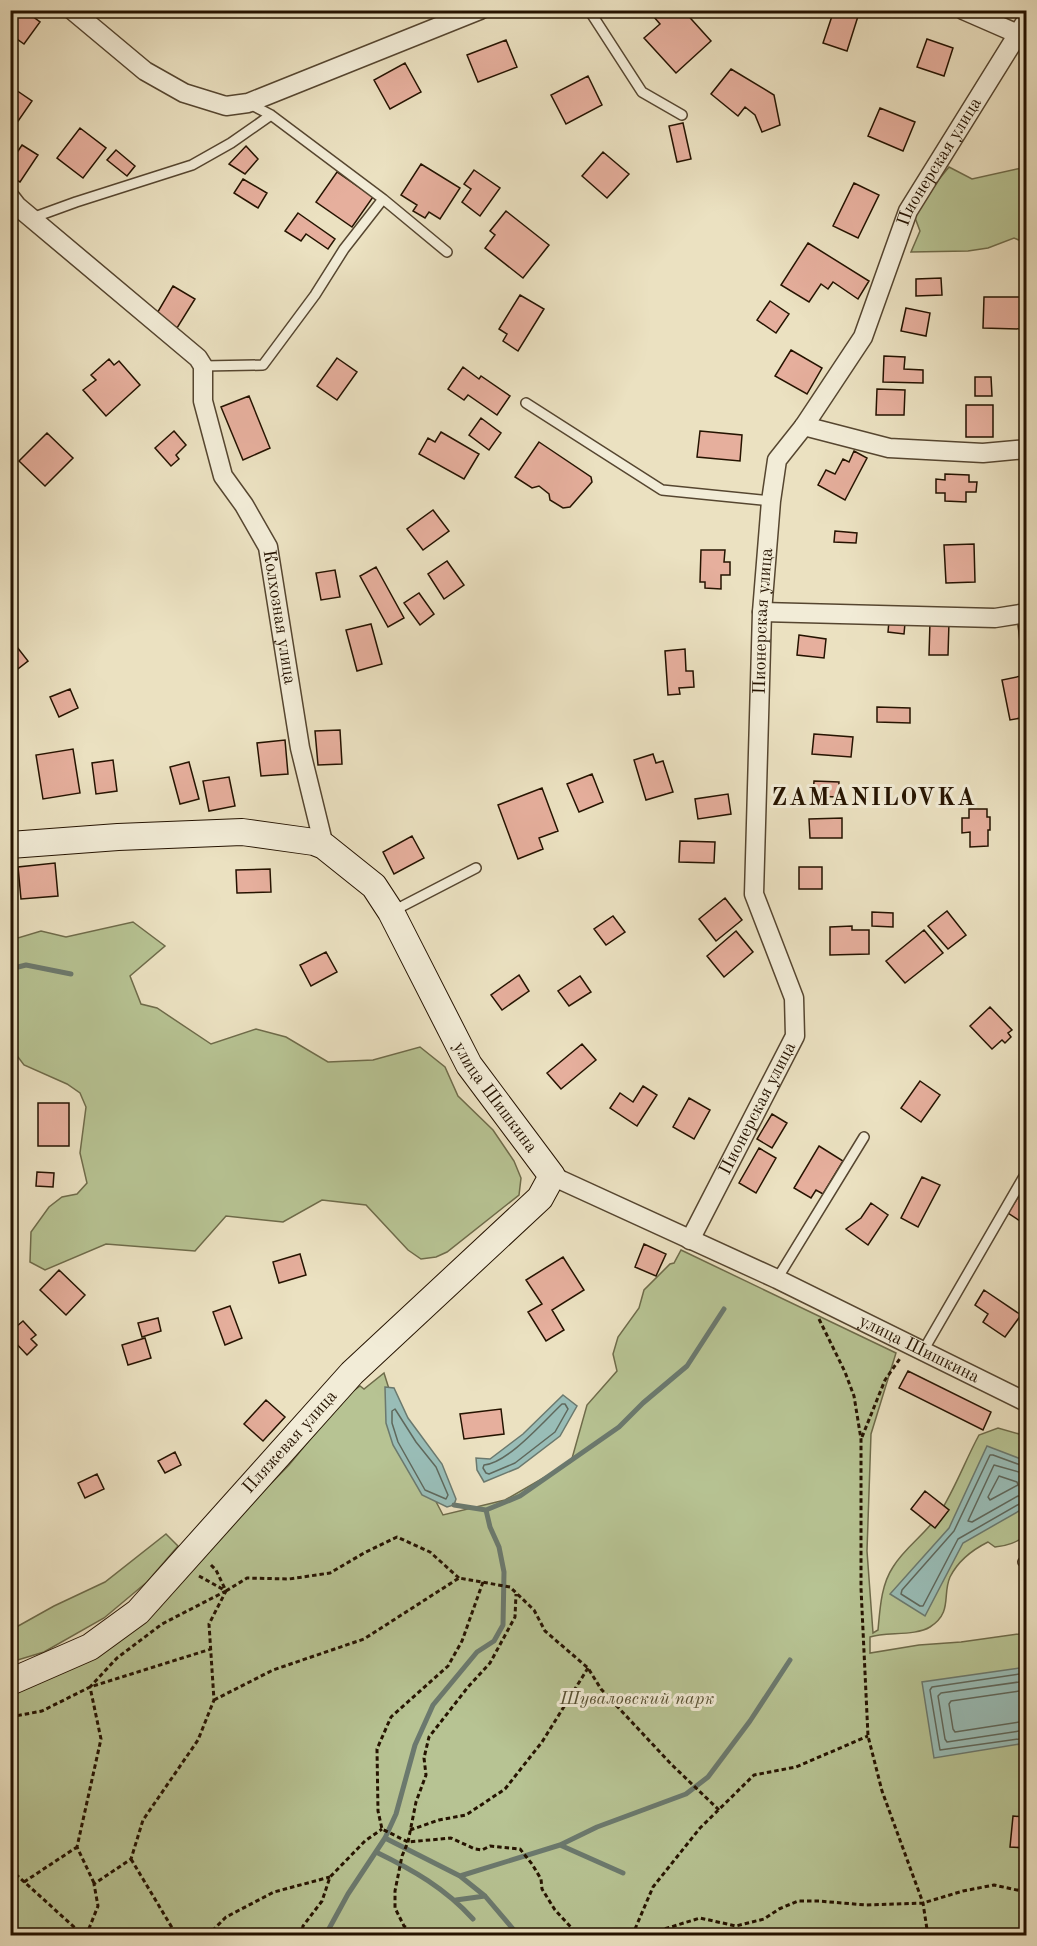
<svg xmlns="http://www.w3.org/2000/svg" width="1037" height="1946" font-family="'Old Standard TT',serif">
<rect width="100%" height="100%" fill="#ebe1c1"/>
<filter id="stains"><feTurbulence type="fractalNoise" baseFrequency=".00333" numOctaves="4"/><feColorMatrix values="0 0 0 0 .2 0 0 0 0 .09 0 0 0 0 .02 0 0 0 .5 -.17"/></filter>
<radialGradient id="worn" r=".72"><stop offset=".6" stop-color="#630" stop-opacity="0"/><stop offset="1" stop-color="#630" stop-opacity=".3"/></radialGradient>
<path fill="#b7c393" stroke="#6e6b4a" stroke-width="1.5" d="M949,167L972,179L1026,167V243L1014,238L988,248L968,251L911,252L920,231L914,215L926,195Z
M133,922L165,946L130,976L141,1004L157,1008L211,1044L256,1029L286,1037L328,1062L373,1060L420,1047L445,1067L458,1096L493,1130L514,1161L521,1178L519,1195L447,1252L436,1257L421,1259L408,1250L366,1205L322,1200L283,1222L226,1216L195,1251L106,1244L45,1270L30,1262L31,1232L49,1207L62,1197L77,1194L87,1183L80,1153L86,1107L80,1093L67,1084L24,1065L15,1053H11V940L41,931L66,937Z
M681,1250L896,1353L871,1434L867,1551L873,1633L878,1630C880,1609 881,1585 893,1567C905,1547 926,1534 939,1514C955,1489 965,1461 979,1435L998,1428L1026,1436V1536C1016,1542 1008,1546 995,1547L988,1542C972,1550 958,1561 950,1577C942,1595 953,1612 930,1627C916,1636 886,1632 870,1637V1653L919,1645L961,1642L1026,1633V1935L11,1936V1688L125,1632L289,1465L344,1398L360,1386L364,1389L384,1373L407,1446L443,1515L505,1500L571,1462L587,1405L617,1371L613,1354L618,1337L639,1308L644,1290L670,1264L674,1263Z
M166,1534L178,1546L147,1582L104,1618L44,1652L11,1662V1630L54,1606L105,1582Z"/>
<path fill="#99bdb7" stroke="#6b796e" stroke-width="1.5" d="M385,1387L394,1388L408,1418L442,1464L456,1499L454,1505L447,1507L422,1495L393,1445L386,1423Z
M563,1395L577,1406L560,1436L518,1468L484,1482L477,1470L476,1458L490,1459L523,1434Z
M987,1446L1026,1461V1507L963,1543L925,1616L890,1594L949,1528Z
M1026,1667V1680L1024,1681L1026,1697V1743L934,1758L922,1682Z"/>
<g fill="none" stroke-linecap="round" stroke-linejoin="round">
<path stroke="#5f685c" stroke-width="1.5" d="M562,1404H565L568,1409L555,1432L515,1463L489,1474L486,1473L483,1468L484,1465C508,1463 544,1421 562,1404Z
M395,1409L416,1442L436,1467L448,1495L446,1499L425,1490L398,1442L392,1423V1411Z
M1026,1467L993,1455H990L954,1531L902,1590L901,1594L920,1606H923L958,1539L1021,1503L1026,1502
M1026,1474L994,1465L968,1521L972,1522L1018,1496L1026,1495
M999,1476L1017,1482L1018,1485L990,1500L988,1497Z
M1026,1673L932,1687L930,1690L940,1750L1026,1738
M1026,1681L941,1693L938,1696L945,1739L947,1742L1026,1730
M1026,1690L951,1701L949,1704L953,1729L955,1732L1026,1721"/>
<path stroke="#6b796e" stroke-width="5" d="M10,969L26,965L71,974
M454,1505L486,1510
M385,1838L460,1876L485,1896L519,1936
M560,1845L623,1873
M376,1852C413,1870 445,1888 473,1919
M460,1876L560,1845L597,1827L686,1794L708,1777L750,1721L790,1660
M456,1900L485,1896
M325,1936L348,1894L385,1838L396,1814L415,1745L433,1705L477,1652L494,1641L503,1625L504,1572L499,1547L490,1527L486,1510L520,1496L619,1427L643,1403L687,1366L724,1309"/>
</g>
<path fill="#e6af9d" stroke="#251300" stroke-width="1.5" d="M10,10H24L40,22L24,44L10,34Z
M661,10H683L711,41L676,73L644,38L660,24L654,17Z
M834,10H860L847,51L823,43Z
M927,39L953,48L944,76L917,67Z
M506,40L517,67L478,82L467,55Z
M405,63L421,92L390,109L374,80Z
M731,69L774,95L780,125L762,132L755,115L745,107L738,116L711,94Z
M588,76L602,105L566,124L551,95Z
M10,86L32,101L14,127L10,124Z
M880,108L915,122L903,151L868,136Z
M683,123L691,159L677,162L669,126Z
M80,128L106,148L83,178L57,158Z
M22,145L38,155L20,182L10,176V163Z
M246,146L258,159L245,174L229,164Z
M116,150L135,166L127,176L107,160Z
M603,152L629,174L607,198L582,176Z
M421,164L460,188L440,219L429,212L425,218L413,211L417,205L401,195Z
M474,170L500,188L480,216L462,202L471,189L464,184Z
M337,172L373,197L352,227L316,202Z
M243,179L267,193L258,208L234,193Z
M854,183L879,195L858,238L833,226Z
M506,211L549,245L523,278L485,248L495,235L490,231Z
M298,213L335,239L328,249L306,234L301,241L285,231Z
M808,243L869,281L858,299L833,282L828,289L821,284L809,302L781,285Z
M941,278L942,295L916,296V279Z
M173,286L195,299L177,328L156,315Z
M520,295L544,309L518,351L503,341L507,334L499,329Z
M984,297H1021V329L983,328Z
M770,301L789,314L776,333L757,320Z
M906,308L930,313L926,336L901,331Z
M791,350L822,368L807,394L775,376Z
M884,356L905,357L904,369L923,370V383L883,382Z
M337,358L357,372L337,400L317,386Z
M109,359L114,365L119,361L140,385L106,416L83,390L96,380L91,375Z
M463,367L479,379L481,376L510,396L497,415L468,395L464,400L448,389Z
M975,377H991L992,396H975Z
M877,389L905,390L904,415H876Z
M249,396L270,448L243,460L221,407Z
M966,405H993V437H966Z
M481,418L501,433L489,450L469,435Z
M174,431L186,445L176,455L179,459L171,466L155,448Z
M700,431L742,435L740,461L697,457Z
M441,432L479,454L464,479L419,454L428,438L435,442Z
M47,433L73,458L45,486L19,461Z
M539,442L591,477L592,482L570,507L563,508L550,500L549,494L539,486L532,488L515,477Z
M854,451L867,458L845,500L818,485L826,470L835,474L843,459L849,462Z
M945,474L969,475V482H977L976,492H966V502L945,501V493H936V479L945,480Z
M433,510L449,531L423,550L407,529Z
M835,531L857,533L856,543L834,542Z
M974,544L975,582L946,583L944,545Z
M701,550H725L724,562H730V575H721V589L705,588V582H700Z
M447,561L464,585L444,599L428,574Z
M376,567L404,618L388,627L360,576Z
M335,570L340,597L321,600L316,573Z
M419,593L434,614L420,625L404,603Z
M889,621L905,623L904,634L888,632Z
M930,622H949L948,655H929Z
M1026,623V652H1021L1018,624Z
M371,624L382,664L357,671L346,630Z
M799,635L826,639L824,658L797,655Z
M10,638L28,661L10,675Z
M685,649L686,671H693L694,687L679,688L680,694L668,695L665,651Z
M1026,675V717L1010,720L1002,680Z
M70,689L78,708L59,717L50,697Z
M877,707L910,708V723L877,722Z
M340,730L342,764L318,765L315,731Z
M814,734L853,737L851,757L812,754Z
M285,740L288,774L261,776L257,743Z
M73,749L80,793L43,799L36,755Z
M653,754L656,763L663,761L673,792L646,800L634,760Z
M113,760L117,791L96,794L92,763Z
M189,762L199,799L180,804L170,767Z
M592,774L603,802L579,812L567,784Z
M229,777L235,806L209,811L203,781Z
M814,781L839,782L838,797L813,796Z
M542,788L558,831L539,838L543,849L518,859L498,805Z
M728,794L731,814L698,819L695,799Z
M969,809H987V817H990V830H988V846L970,847V832L962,833V818H969Z
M842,818V838H810L809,819Z
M412,836L424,858L394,874L383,852Z
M680,841L715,842L714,863L679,862Z
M55,863L58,896L21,899L18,867Z
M799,867H822V889H799Z
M270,869L271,892L237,893L236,870Z
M725,898L742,920L716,941L699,919Z
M947,911L966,935L948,949L928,926Z
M872,912L893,913V927L872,926Z
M613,916L625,932L606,945L594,929Z
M852,926V930H869V954L830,955V927Z
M924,930L943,953L905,983L886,961Z
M736,931L753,952L724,977L707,956Z
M326,952L337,972L311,986L300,965Z
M519,975L529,991L502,1010L491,995Z
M580,976L591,992L569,1006L558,991Z
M990,1007L1012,1030L1008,1033L1011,1037L1005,1043L1002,1040L992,1049L970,1026Z
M582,1044L596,1060L561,1089L547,1073Z
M920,1081L940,1095L921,1122L901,1108Z
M643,1086L657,1095L637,1126L610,1108L620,1093L633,1102Z
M689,1098L710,1110L694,1139L673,1127Z
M38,1103H69V1146H38Z
M772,1114L787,1123L772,1148L757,1139Z
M819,1146L843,1161L823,1194L816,1190L811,1198L794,1188Z
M759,1148L776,1158L756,1193L739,1183Z
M37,1172L54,1173L53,1187L36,1186Z
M922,1177L940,1185L918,1227L901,1218Z
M1022,1191L1026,1194V1225L1008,1213Z
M871,1203L888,1215L868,1245L846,1229L861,1218Z
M644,1244L666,1254L656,1276L635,1267Z
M300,1254L306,1275L279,1283L273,1262Z
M563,1257L584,1290L552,1310L564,1330L546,1341L528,1312L542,1304L526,1280Z
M59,1270L85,1295L66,1315L40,1290Z
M984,1290L1021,1315L1005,1337L983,1322L988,1314L975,1305Z
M230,1306L242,1338L225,1345L213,1312Z
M158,1318L161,1331L142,1337L138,1323Z
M23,1321L36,1335L31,1339L37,1345L27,1355L10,1337V1332Z
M145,1338L151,1358L128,1365L122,1345Z
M908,1371L991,1412L983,1430L899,1388Z
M266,1400L285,1417L263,1441L244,1424Z
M501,1409L504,1434L464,1439L460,1414Z
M175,1452L181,1465L165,1473L158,1461Z
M97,1474L104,1489L85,1498L78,1483Z
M925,1491L949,1510L935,1528L911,1509Z
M1013,1816L1026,1817V1848L1010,1847Z"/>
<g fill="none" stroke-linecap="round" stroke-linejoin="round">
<g stroke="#564630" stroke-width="12">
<path id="lane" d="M589,10L642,92L682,115
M248,103L271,115L383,199L447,252
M32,218L76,202L192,165L231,143L271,115
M203,366L263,365L315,295L344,249L383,199
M526,403L662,490L771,501
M393,911L476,868
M777,1279L864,1137
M923,1351L1026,1173
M1023,1562L1026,1560"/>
</g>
<g stroke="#564630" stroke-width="21">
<g id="street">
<path d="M72,10L145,71L184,93L226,106L248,103L480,10"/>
<path d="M963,10L1018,34"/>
<path id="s1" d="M10,197L17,206L198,358L203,366V401L223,476L244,505L268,547L300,748L324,846"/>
<path d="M804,426L889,448L983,453L1026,449"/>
<path d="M762,612L995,618L1026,613"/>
<path id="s2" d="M552,1176L777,1279L1026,1402"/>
<path id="s3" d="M690,1240L795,1036L794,998L754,894L762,612L771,501L777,460L804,426L863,337L908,211L1026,21"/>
</g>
</g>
<g stroke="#251300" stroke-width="28">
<g id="secondary">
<path id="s4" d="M10,845L118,837L242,832L314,842L324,846L374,886L391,912L469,1065L552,1176L540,1198L352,1373L138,1612L90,1647L10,1682"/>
</g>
</g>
<path stroke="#251300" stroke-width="3" stroke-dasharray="4.5 3" stroke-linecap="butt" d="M819,1319L845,1372L854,1396L861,1439V1588L868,1736L882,1791L923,1903L928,1936
M862,1437L885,1380L901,1357
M483,1582L462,1641L448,1666L391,1717L377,1749L378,1811L382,1829L408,1842L451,1838L475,1849L482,1850L490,1846L520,1849L532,1864L541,1879L542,1889L555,1910L579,1936
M226,1591L247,1578L289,1579L330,1573L364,1553L397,1537L430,1552L459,1578
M214,1700L273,1670L364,1639L459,1578L510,1587L534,1610L545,1631L588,1668L601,1689L671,1764L719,1810
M10,1717L42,1711L90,1687L211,1649
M410,1830L439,1820L466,1815L505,1789L542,1742L588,1668
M131,1859L177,1936
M10,1869L84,1936
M24,1882L77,1847
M94,1883L77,1847L101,1739L90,1687L117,1658L162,1624L226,1591L216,1570L209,1563
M86,1936L98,1906L94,1884L131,1859L143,1820L198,1740L214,1700L209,1624L226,1591L199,1576
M207,1936L226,1917L274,1892L330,1877
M301,1936L303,1926L322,1901L330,1877L365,1841L382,1829
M418,1936L404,1926L395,1908V1891L402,1856L408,1842L416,1802L426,1775L424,1758L429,1737L468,1687L490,1663L515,1617L516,1594
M632,1936L653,1887L700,1828L754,1775L796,1767L868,1736
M652,1936L661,1930L700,1918L736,1926L764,1919L779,1909L798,1901H819L866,1905L923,1903L963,1891L994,1885L1026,1892"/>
<use href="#lane" stroke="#f2ecd7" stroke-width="9"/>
<use href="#street" stroke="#f2ecd7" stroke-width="18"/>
<use href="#secondary" stroke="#f2ecd7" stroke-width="26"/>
</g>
<g text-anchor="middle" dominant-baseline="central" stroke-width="6" stroke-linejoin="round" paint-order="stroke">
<g font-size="18" fill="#251300" stroke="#f2ecd7">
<text stroke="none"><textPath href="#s3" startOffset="1156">Пионерская улица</textPath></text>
<text stroke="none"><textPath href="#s1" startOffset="525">Колхозная улица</textPath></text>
<text stroke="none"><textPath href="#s3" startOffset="652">Пионерская улица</textPath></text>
<text stroke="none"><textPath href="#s4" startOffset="624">улица Шишкина</textPath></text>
<text stroke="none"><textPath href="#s3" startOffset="148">Пионерская улица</textPath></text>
<text stroke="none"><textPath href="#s2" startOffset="406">улица Шишкина</textPath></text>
<text transform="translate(290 1442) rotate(-48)">Пляжевая улица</text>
</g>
<g font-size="18" font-style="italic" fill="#585133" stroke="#f2ecd7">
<text x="637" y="1699">Шуваловский парк</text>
</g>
<g font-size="24" font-weight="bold" letter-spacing="1.5" fill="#251300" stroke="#f2ecd7">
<text x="874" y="799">ZAMANILOVKA</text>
</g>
</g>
<rect width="1037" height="1946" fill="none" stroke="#ebe1c1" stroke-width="36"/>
<rect x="12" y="12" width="1013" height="1922" fill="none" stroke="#251300" stroke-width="3"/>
<rect x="18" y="18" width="1001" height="1910" fill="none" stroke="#251300" stroke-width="1.5"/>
<rect width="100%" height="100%" filter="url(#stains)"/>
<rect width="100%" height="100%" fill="url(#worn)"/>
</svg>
